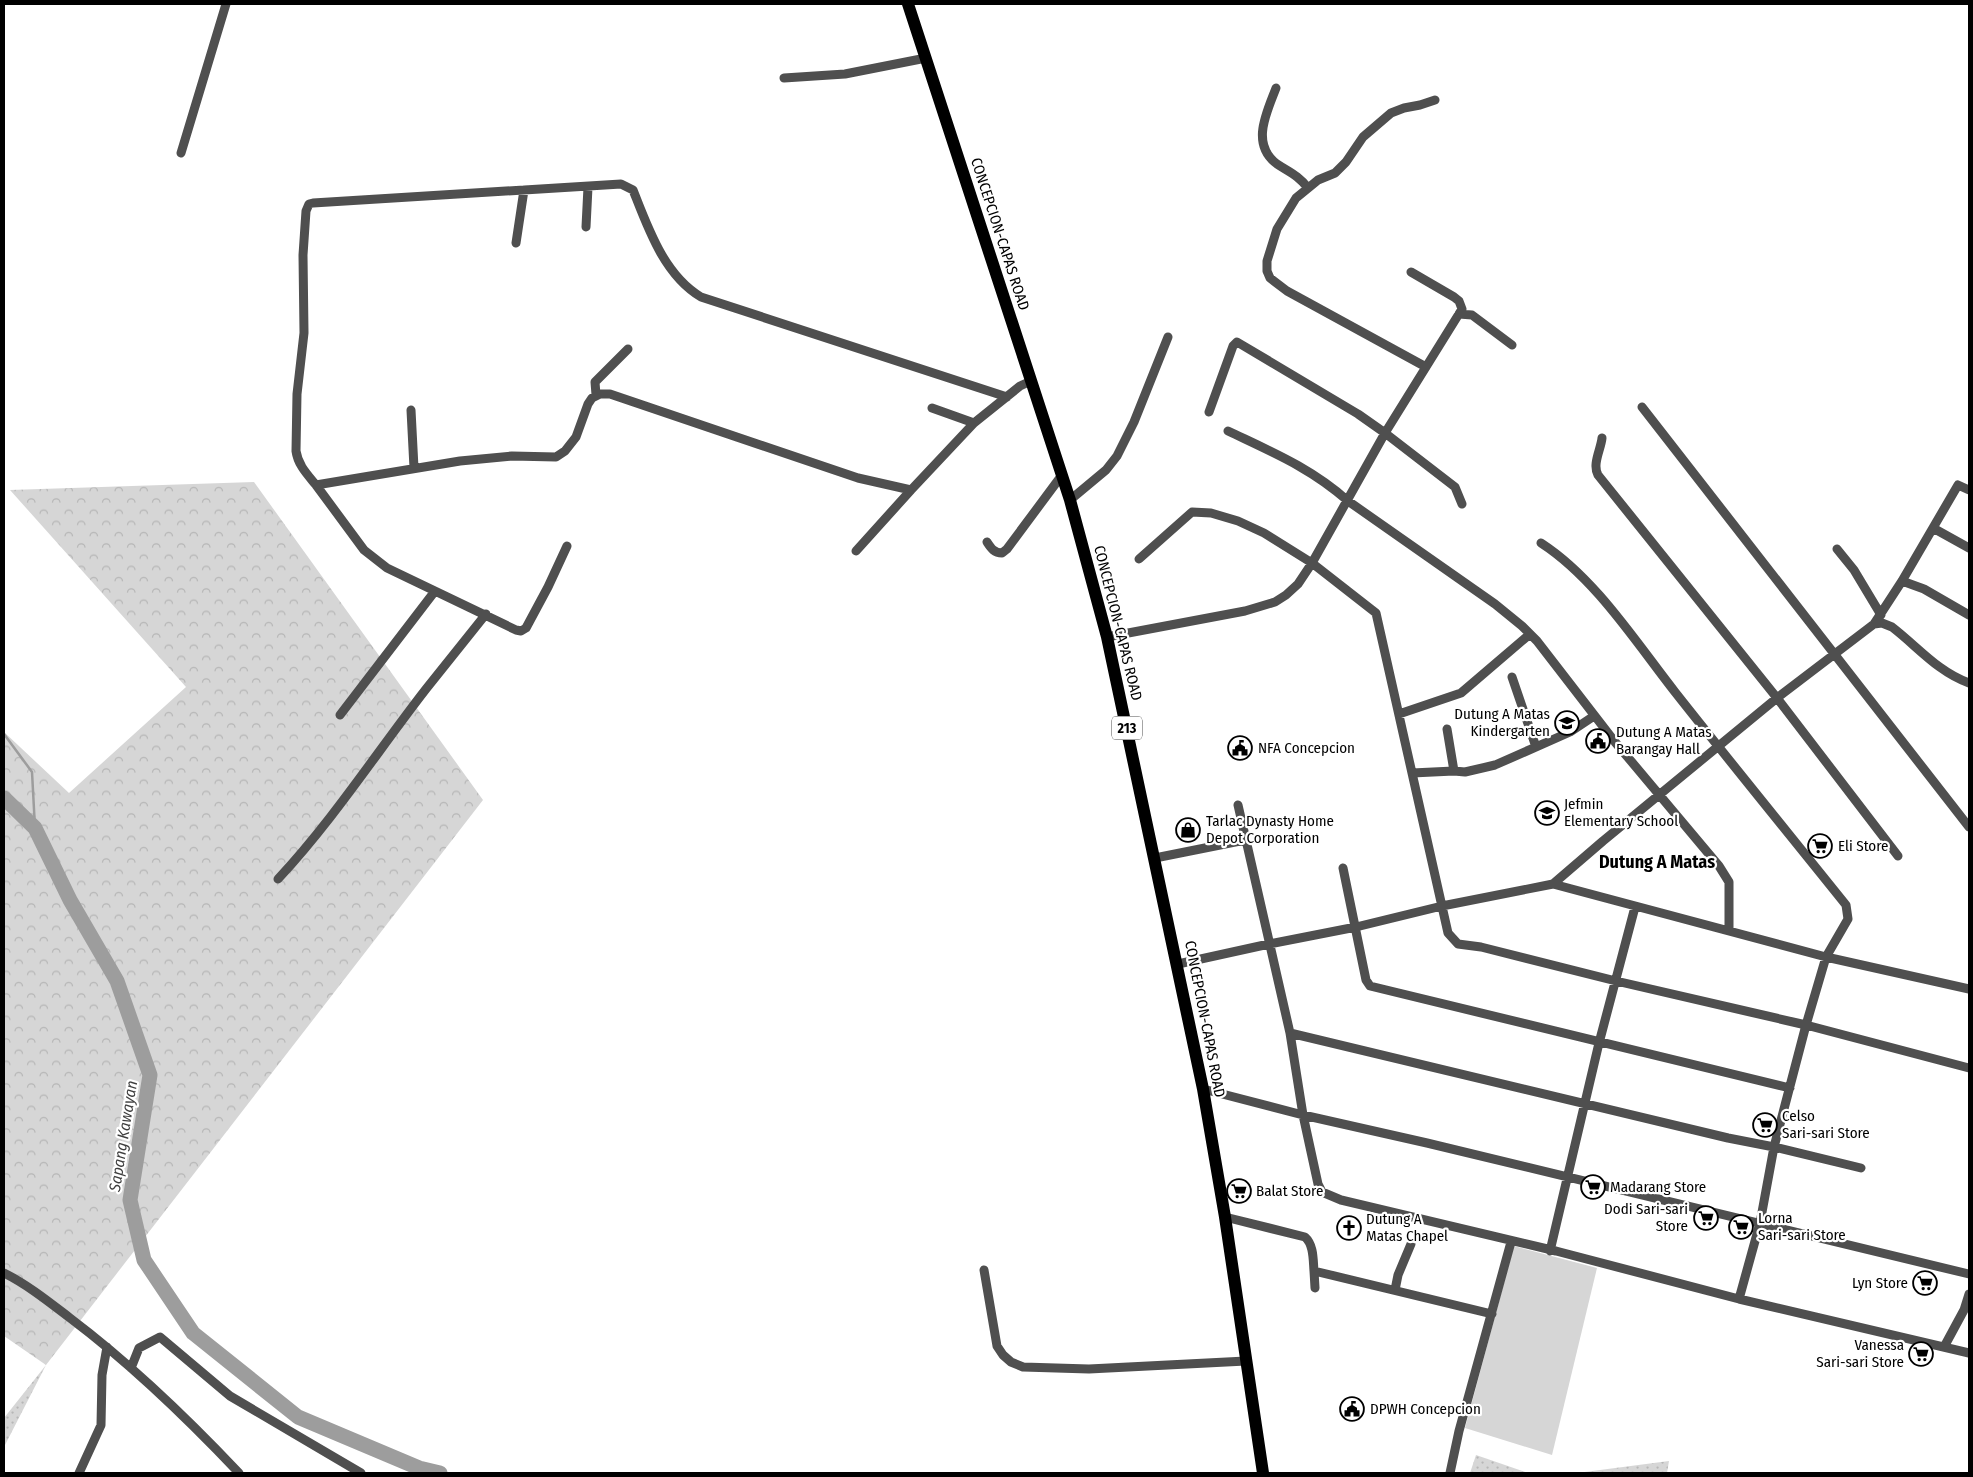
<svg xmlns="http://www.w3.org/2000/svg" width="1973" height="1477" font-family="'Fira Sans Condensed',sans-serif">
<defs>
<pattern id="grass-dots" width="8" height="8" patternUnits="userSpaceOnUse" patternTransform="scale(1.25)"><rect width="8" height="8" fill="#d6d6d6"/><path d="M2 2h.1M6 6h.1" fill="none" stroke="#b6b6b6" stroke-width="1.8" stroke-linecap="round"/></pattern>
<pattern id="forest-crowns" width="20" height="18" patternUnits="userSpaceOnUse" patternTransform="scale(1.25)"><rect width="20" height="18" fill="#d6d6d6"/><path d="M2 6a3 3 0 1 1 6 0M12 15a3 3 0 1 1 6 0" fill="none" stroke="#b6b6b6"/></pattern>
</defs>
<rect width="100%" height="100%" fill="#fff"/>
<path fill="url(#grass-dots)" d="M46,1365L4,1447V1418Z
M1476,1455L1528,1473H1470Z
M1669,1461L1667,1473H1577Z"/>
<path fill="url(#forest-crowns)" d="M254,482L483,800L46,1365L4,1336V732L69,793L186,687L10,490Z"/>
<path fill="#d6d6d6" d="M1514,1246L1597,1268L1552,1455L1465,1428Z"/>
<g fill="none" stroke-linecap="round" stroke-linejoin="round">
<path stroke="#9d9d9d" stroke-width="2.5" d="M4,734L32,772L35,828"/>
<path stroke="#9d9d9d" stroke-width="15" d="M4,798L35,828L70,900L117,981L150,1075L130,1200L144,1260L193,1333L298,1417L419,1468L440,1473"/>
<path stroke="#4f4f4f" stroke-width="9" d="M784,78L845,74L926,58
M1276,88C1267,112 1250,144 1277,164C1289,172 1298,175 1308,188
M181,153L226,4
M586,227L588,187
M516,243L524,190
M1459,314L1472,315L1512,345
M1426,367L1287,291L1270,278L1267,271V261L1277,229L1296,198L1318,180L1335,173L1346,162L1363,137L1391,113L1404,108L1420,105L1435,100
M596,395L595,382L628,349
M1642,407L1969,827
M932,408L974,423
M411,410L414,468
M1209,412L1233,346L1237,342L1358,414L1385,433L1455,487L1462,504
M1228,431C1272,452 1311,468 1348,501L1495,604L1522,626L1537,641L1615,742L1719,866L1729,882V930
M1602,438C1601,449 1592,464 1598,475L1777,698L1898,856
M316,485C307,474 298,465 296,451L297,394L304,333L303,255L306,211L309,204L313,203L621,184L633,190C648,228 664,275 701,297L1007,397
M1070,500L1106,470L1117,456L1134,422L1168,337
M1933,528L1969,548
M987,542C991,548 994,553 1002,553L1007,549L1062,475
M1541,543C1595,578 1635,641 1675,692C1731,763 1789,834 1846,905L1848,919L1826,957L1806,1025L1774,1147L1760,1223L1739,1299
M567,546L548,587L526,628L521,631L516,630L387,568L364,550L316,485L460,461L512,456L556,457L565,451L576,437L588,404L592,398L600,394H610L858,478L911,490L974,423L1020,386L1031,381
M1837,549L1854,570L1881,615
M856,551L911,490
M1139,559L1192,512L1211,513L1238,521L1264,533L1312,563L1376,613L1448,933L1458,944L1481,947L1616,981L1806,1025L1969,1068
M1902,581L1924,589L1969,615
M1874,624L1902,581L1958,485L1969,490
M1107,637L1245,611L1275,602L1286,595L1298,584L1312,563L1385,433L1462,309L1459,301L1454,297L1411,272
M1512,677L1536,747
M1399,714L1461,693L1530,634
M340,715L435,591
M1447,729L1454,771
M1412,773L1454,771L1465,772L1495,765L1570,732L1594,716
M1238,805L1290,1033L1303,1115L1318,1184L1322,1192L1341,1200L1556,1251L1739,1299L1969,1353
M1155,858L1245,840
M1343,868L1366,980L1370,986L1790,1088
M278,879C333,820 377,752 426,689C446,664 466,639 486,614
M1553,884L1603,841L1777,698L1874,624L1882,623L1892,627C1918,647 1938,672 1969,683
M1178,964L1269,944L1356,927L1442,906L1553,884L1826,957L1969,989
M1290,1033L1728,1138L1774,1147L1861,1168
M1203,1089L1303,1115L1427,1143L1969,1274
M1225,1217L1305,1237C1314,1245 1313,1260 1314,1271L1492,1314
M1550,1251L1599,1043L1635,907
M984,1270L997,1346L1003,1355L1011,1362L1023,1367L1089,1369L1246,1361
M1314,1271L1315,1288
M4,1273C28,1285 49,1302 70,1318C131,1364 187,1418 239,1473
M1395,1290L1398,1275L1411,1244
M1944,1347L1964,1310L1969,1294
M131,1368L139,1348L160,1337L230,1396L361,1473
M79,1473L101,1425L102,1375L107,1347
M1450,1473L1459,1431L1511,1242"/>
<path stroke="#000" stroke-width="12" d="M908,4L1070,500L1107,637L1203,1089L1225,1217L1263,1473"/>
</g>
<defs>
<g id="school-ring" transform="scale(1.25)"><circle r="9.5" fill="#fff" stroke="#000" stroke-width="1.5"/><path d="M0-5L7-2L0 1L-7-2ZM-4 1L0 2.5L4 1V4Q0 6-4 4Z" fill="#000"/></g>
<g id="civic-ring" transform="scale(1.25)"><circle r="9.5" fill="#fff" stroke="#000" stroke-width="1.5"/><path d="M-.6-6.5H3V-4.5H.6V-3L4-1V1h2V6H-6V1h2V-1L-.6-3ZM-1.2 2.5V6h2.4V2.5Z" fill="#000"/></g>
<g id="shop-ring" transform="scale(1.25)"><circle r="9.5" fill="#fff" stroke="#000" stroke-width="1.5"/><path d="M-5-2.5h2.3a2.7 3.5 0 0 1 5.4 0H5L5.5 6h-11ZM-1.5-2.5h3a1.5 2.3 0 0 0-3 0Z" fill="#000"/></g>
<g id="supermarket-ring" transform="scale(1.25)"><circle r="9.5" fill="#fff" stroke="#000" stroke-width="1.5"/><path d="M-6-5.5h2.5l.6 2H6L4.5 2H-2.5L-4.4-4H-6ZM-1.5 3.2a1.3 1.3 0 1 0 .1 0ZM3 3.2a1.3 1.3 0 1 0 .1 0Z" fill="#000"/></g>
<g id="church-ring" transform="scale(1.25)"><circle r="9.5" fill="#fff" stroke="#000" stroke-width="1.5"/><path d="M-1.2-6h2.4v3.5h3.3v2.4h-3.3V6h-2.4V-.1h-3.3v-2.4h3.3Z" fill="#000"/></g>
</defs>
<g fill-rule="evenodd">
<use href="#school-ring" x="1567" y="723"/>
<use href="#civic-ring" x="1598" y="741"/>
<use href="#civic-ring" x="1240" y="748"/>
<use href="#school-ring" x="1547" y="813"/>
<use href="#shop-ring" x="1188" y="830"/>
<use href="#supermarket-ring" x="1820" y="846"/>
<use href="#supermarket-ring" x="1765" y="1125"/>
<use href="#supermarket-ring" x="1593" y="1187"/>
<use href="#supermarket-ring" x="1239" y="1191"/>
<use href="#supermarket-ring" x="1706" y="1218"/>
<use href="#supermarket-ring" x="1741" y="1227"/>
<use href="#church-ring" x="1349" y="1228"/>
<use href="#supermarket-ring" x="1925" y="1283"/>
<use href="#supermarket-ring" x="1921" y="1354"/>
<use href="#civic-ring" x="1352" y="1409"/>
</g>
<g text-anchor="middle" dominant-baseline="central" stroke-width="4.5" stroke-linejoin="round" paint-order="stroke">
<rect fill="#fff" stroke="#4c4c4c" stroke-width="1" x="1112" y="716.5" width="30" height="23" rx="4"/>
<g font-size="14" font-weight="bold" fill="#000">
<text x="1127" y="728">213</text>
</g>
<g font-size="15" fill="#000" stroke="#fff">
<text transform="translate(1000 234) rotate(72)">CONCEPCION-CAPAS ROAD</text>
<text transform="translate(1118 623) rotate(76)">CONCEPCION-CAPAS ROAD</text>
<text transform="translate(1205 1019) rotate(79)">CONCEPCION-CAPAS ROAD</text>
</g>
<g font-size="15" fill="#000" stroke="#fff" text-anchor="start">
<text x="1550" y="714" text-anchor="end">Dutung A Matas<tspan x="1550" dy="17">Kindergarten</tspan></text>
<text x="1616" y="732">Dutung A Matas<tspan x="1616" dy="17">Barangay Hall</tspan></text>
<text x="1258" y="748">NFA Concepcion</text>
<text x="1564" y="804">Jefmin<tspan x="1564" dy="17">Elementary School</tspan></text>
<text x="1206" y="821">Tarlac Dynasty Home<tspan x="1206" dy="17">Depot Corporation</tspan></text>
<text x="1838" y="846">Eli Store</text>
<text x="1782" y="1116">Celso<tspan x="1782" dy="17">Sari-sari Store</tspan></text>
<text x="1610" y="1187">Madarang Store</text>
<text x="1256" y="1191">Balat Store</text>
<text x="1688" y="1209" text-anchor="end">Dodi Sari-sari<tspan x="1688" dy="17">Store</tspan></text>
<text x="1758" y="1218">Lorna<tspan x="1758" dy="17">Sari-sari Store</tspan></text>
<text x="1366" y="1219">Dutung A<tspan x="1366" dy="17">Matas Chapel</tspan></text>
<text x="1908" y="1283" text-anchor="end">Lyn Store</text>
<text x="1904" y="1345" text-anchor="end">Vanessa<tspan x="1904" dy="17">Sari-sari Store</tspan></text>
<text x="1370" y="1409">DPWH Concepcion</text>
</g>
<g font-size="16" font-style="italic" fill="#3e3e3e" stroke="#fff">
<text transform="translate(123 1136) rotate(-81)">Sapang Kawayan</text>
</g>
<g font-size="18" font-weight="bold" fill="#000" stroke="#fff">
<text x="1657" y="862">Dutung A Matas</text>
</g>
</g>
<rect width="1973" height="1477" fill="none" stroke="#000000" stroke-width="10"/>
</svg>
